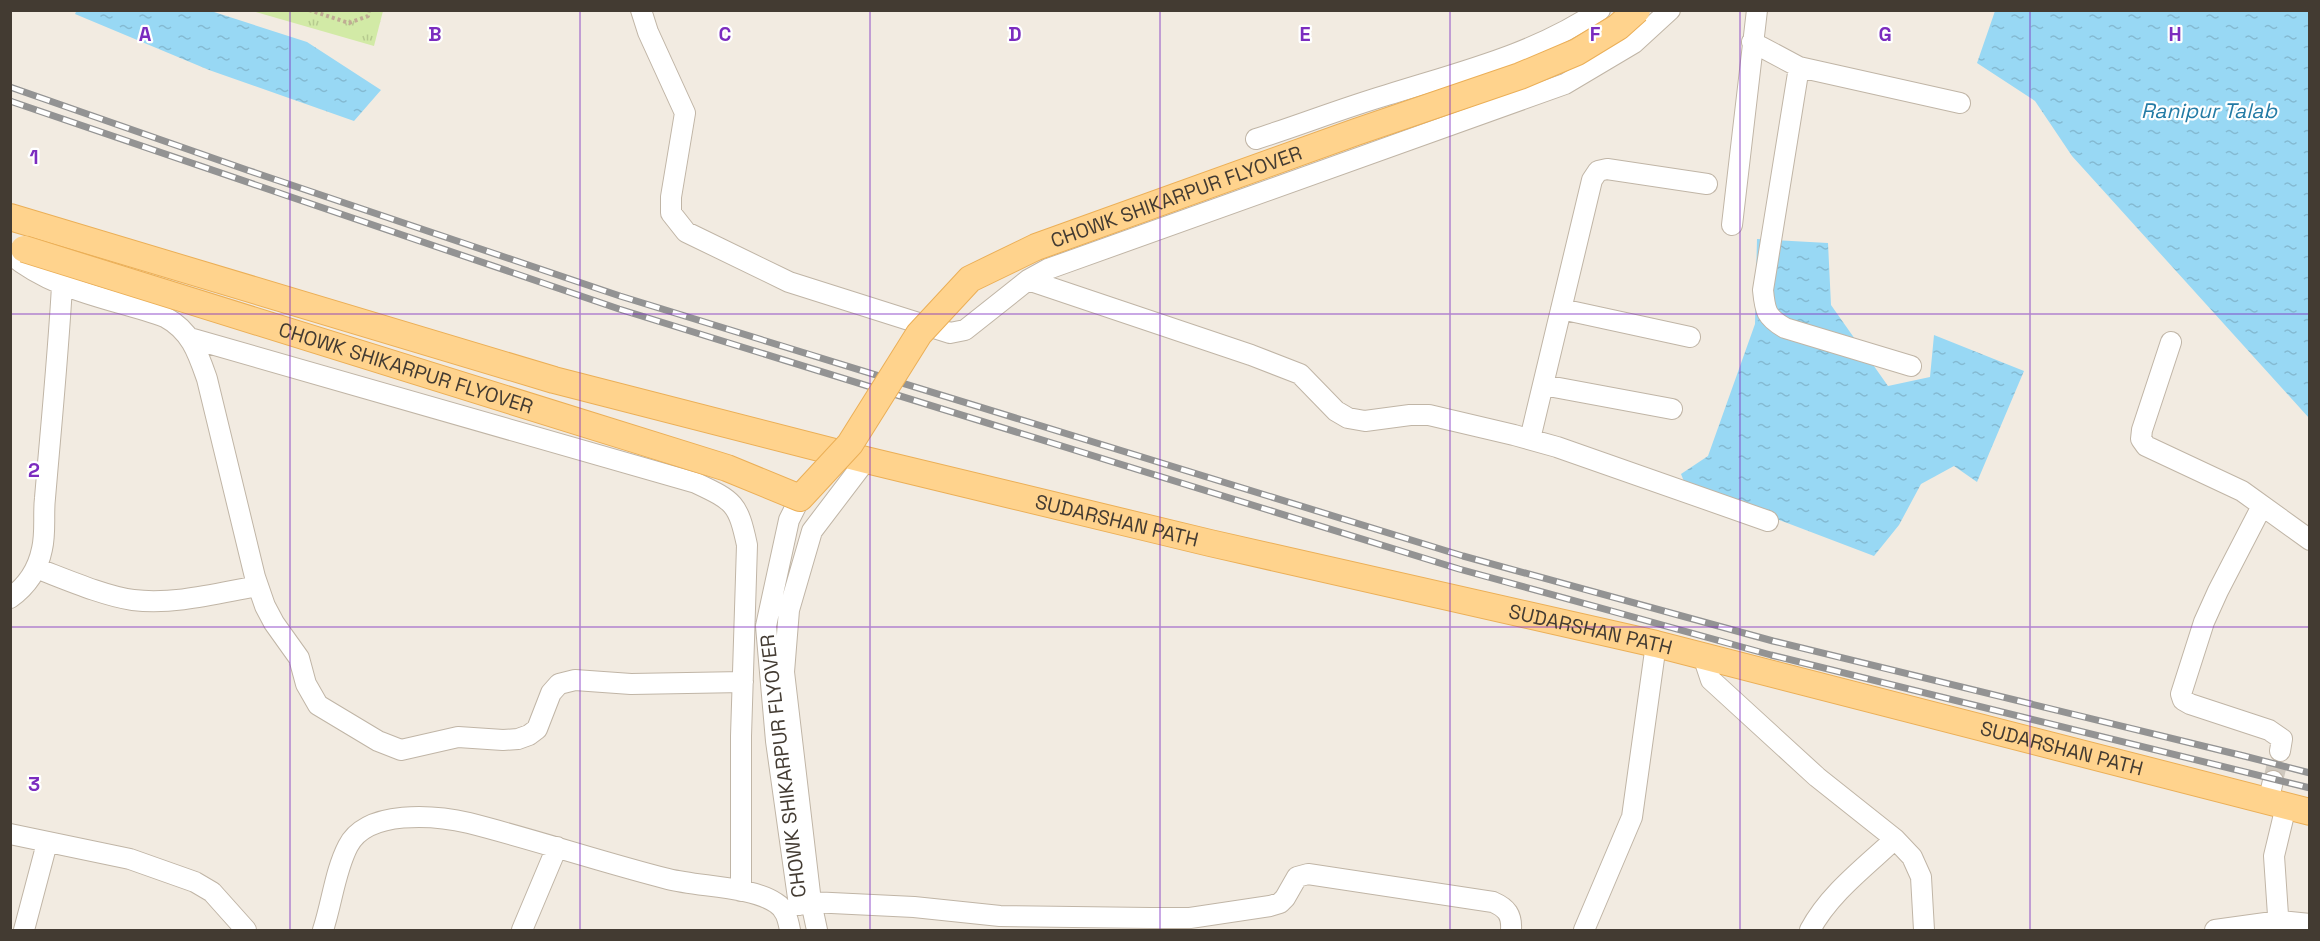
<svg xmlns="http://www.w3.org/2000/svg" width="2320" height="941" font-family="'Space Grotesk',sans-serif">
<defs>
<pattern id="park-tufts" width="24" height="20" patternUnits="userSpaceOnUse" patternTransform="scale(1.5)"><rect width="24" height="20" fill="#d2eaa6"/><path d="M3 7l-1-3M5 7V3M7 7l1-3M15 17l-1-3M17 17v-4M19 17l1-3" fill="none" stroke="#b6ca8f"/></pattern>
<pattern id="water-ripples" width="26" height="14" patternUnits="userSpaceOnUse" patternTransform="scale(1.5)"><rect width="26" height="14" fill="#98d8f4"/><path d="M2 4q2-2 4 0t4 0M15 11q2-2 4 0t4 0" fill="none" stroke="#84bad2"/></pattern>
</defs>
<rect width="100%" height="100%" fill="#f2ebe1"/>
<path fill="url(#park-tufts)" d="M252,11L383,10V11L374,46Z"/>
<path fill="url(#water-ripples)" d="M77,10L211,11L307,42L381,90L354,121L209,70L75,14Z
M1995,11H2309V418L2072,156L2035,101L1977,63Z
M1757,239L1828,243L1831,305L1888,386L1930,377L1934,335L2024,371L1977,482L1954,466L1921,484L1899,525L1874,556L1685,484L1681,474L1708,456L1755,324Z"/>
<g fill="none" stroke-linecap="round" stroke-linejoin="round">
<path stroke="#cfc8be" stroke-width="20" stroke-dasharray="20 10" stroke-linecap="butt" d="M2273,781L2280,751"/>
<g stroke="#c0b5a6" stroke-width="22">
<path id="minor" d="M641,10L648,32L685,113L671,197V213L686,232L789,282L950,333L965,330L1028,280L1048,269L1565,84L1634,43L1670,10
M1752,42L1799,67L1960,103
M1799,67L1763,290C1765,311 1766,317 1785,328L1911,366
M1256,139C1300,125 1343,108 1387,95C1460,72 1536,54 1600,10
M1732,225L1757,10
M10,254C56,292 111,298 165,317C191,331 198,353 207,379L255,577L265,606L274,623L299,658L306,684L318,705L378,741L401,750L458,737L503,740L518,739L529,735L537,729L551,693L559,684L575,680L631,684L743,682
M1028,280L1251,355L1300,374L1336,411L1348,418L1365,421L1410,415H1429L1514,435L1557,447L1768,521
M1561,309L1690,337
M190,338L696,483C734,501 738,503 747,545L741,736V891
M2171,342L2142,430L2141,439L2146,446L2242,491L2310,540
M1543,385L1672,409
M1530,439L1592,180L1598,171L1607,169L1707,184
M2262,506L2218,591L2204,622L2181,694L2183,700L2190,704L2269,730L2282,739L2280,751
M36,568C65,579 104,596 133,600C175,605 218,593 258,586
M10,598C27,586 38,569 42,549C46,532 43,514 45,498C51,427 58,357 62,286
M1703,656L1711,680L1817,777L1895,839L1912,857L1921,877L1924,930
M2268,802L2273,781
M10,834L130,859L195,882L212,892L246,930
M811,902L914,907L1000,916L1150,918H1190L1270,906L1280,903L1285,898L1297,877L1308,874L1493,902C1507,908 1512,915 1511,930
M799,905L776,741L766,626L789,520L800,498
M24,930L47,843
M323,930C332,903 335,871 348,846C367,809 435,815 469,823C536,840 601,862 668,879C699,887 751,886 776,903C786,909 788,920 790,930
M522,930L557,847
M817,930L811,902L784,672L789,610L812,531L866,460
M1584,930L1632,817L1656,644
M1810,930C1829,894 1865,867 1895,839
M2215,930L2280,921L2310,924
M2279,930L2274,856L2286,806"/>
</g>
<g stroke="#ebaf57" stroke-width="28">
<g id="major">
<path id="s1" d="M10,217L554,380L866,460L1210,543L1656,644L2310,812"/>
</g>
</g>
<path stroke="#c0ac94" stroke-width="4" stroke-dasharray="3 3" stroke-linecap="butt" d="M309,10L349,23L368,16L369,10"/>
<use href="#minor" stroke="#fff" stroke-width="20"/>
<use href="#major" stroke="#ffd38d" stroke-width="26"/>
<g stroke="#939393" stroke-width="7">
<path id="rail" d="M10,87L247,170L620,296L1463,556L1773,641L2244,756L2310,773
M10,101L619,309L1459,569L1771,655L2310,788"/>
</g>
<use href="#rail" stroke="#fff" stroke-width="4.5" stroke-dasharray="14" stroke-linecap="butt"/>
<g stroke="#ebaf57" stroke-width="28" stroke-linecap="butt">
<g id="major-bridge">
<path id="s2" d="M24,249L727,468L800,498L850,444L919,334L970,279L1036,247L1356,132L1520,76L1577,52L1618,27L1637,10"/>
</g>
</g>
<use href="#major-bridge" stroke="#ffd38d" stroke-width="26"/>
</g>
<path fill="none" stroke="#7b2cbf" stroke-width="1.5" stroke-opacity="0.55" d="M290,10V930M580,10V930M870,10V930M1160,10V930M1450,10V930M1740,10V930M2030,10V930M10,314H2310M10,627H2310"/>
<g text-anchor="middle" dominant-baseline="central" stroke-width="4.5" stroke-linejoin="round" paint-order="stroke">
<g font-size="20" fill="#433b32" stroke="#fff">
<text stroke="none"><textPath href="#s2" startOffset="1316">CHOWK SHIKARPUR FLYOVER</textPath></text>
<text stroke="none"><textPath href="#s2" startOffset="400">CHOWK SHIKARPUR FLYOVER</textPath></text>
<text stroke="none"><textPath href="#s1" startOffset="1148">SUDARSHAN PATH</textPath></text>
<text stroke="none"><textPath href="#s1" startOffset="1634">SUDARSHAN PATH</textPath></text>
<text stroke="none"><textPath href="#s1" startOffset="2120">SUDARSHAN PATH</textPath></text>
<text transform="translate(783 766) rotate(-97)">CHOWK SHIKARPUR FLYOVER</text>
</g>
<g font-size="21" font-style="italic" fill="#247ba5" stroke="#fff">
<text x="2209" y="110">Ranipur Talab</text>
</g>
</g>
<g font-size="20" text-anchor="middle" font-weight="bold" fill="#7b2cbf" stroke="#fff" stroke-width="4.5" stroke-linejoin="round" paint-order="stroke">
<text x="145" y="41">A</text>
<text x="435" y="41">B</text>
<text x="725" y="41">C</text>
<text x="1015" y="41">D</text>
<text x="1305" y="41">E</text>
<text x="1595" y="41">F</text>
<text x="1885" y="41">G</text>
<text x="2175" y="41">H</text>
<text x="34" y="164">1</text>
<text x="34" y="477">2</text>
<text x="34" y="791">3</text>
</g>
<rect width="2320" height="941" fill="none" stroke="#433b32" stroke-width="24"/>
</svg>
